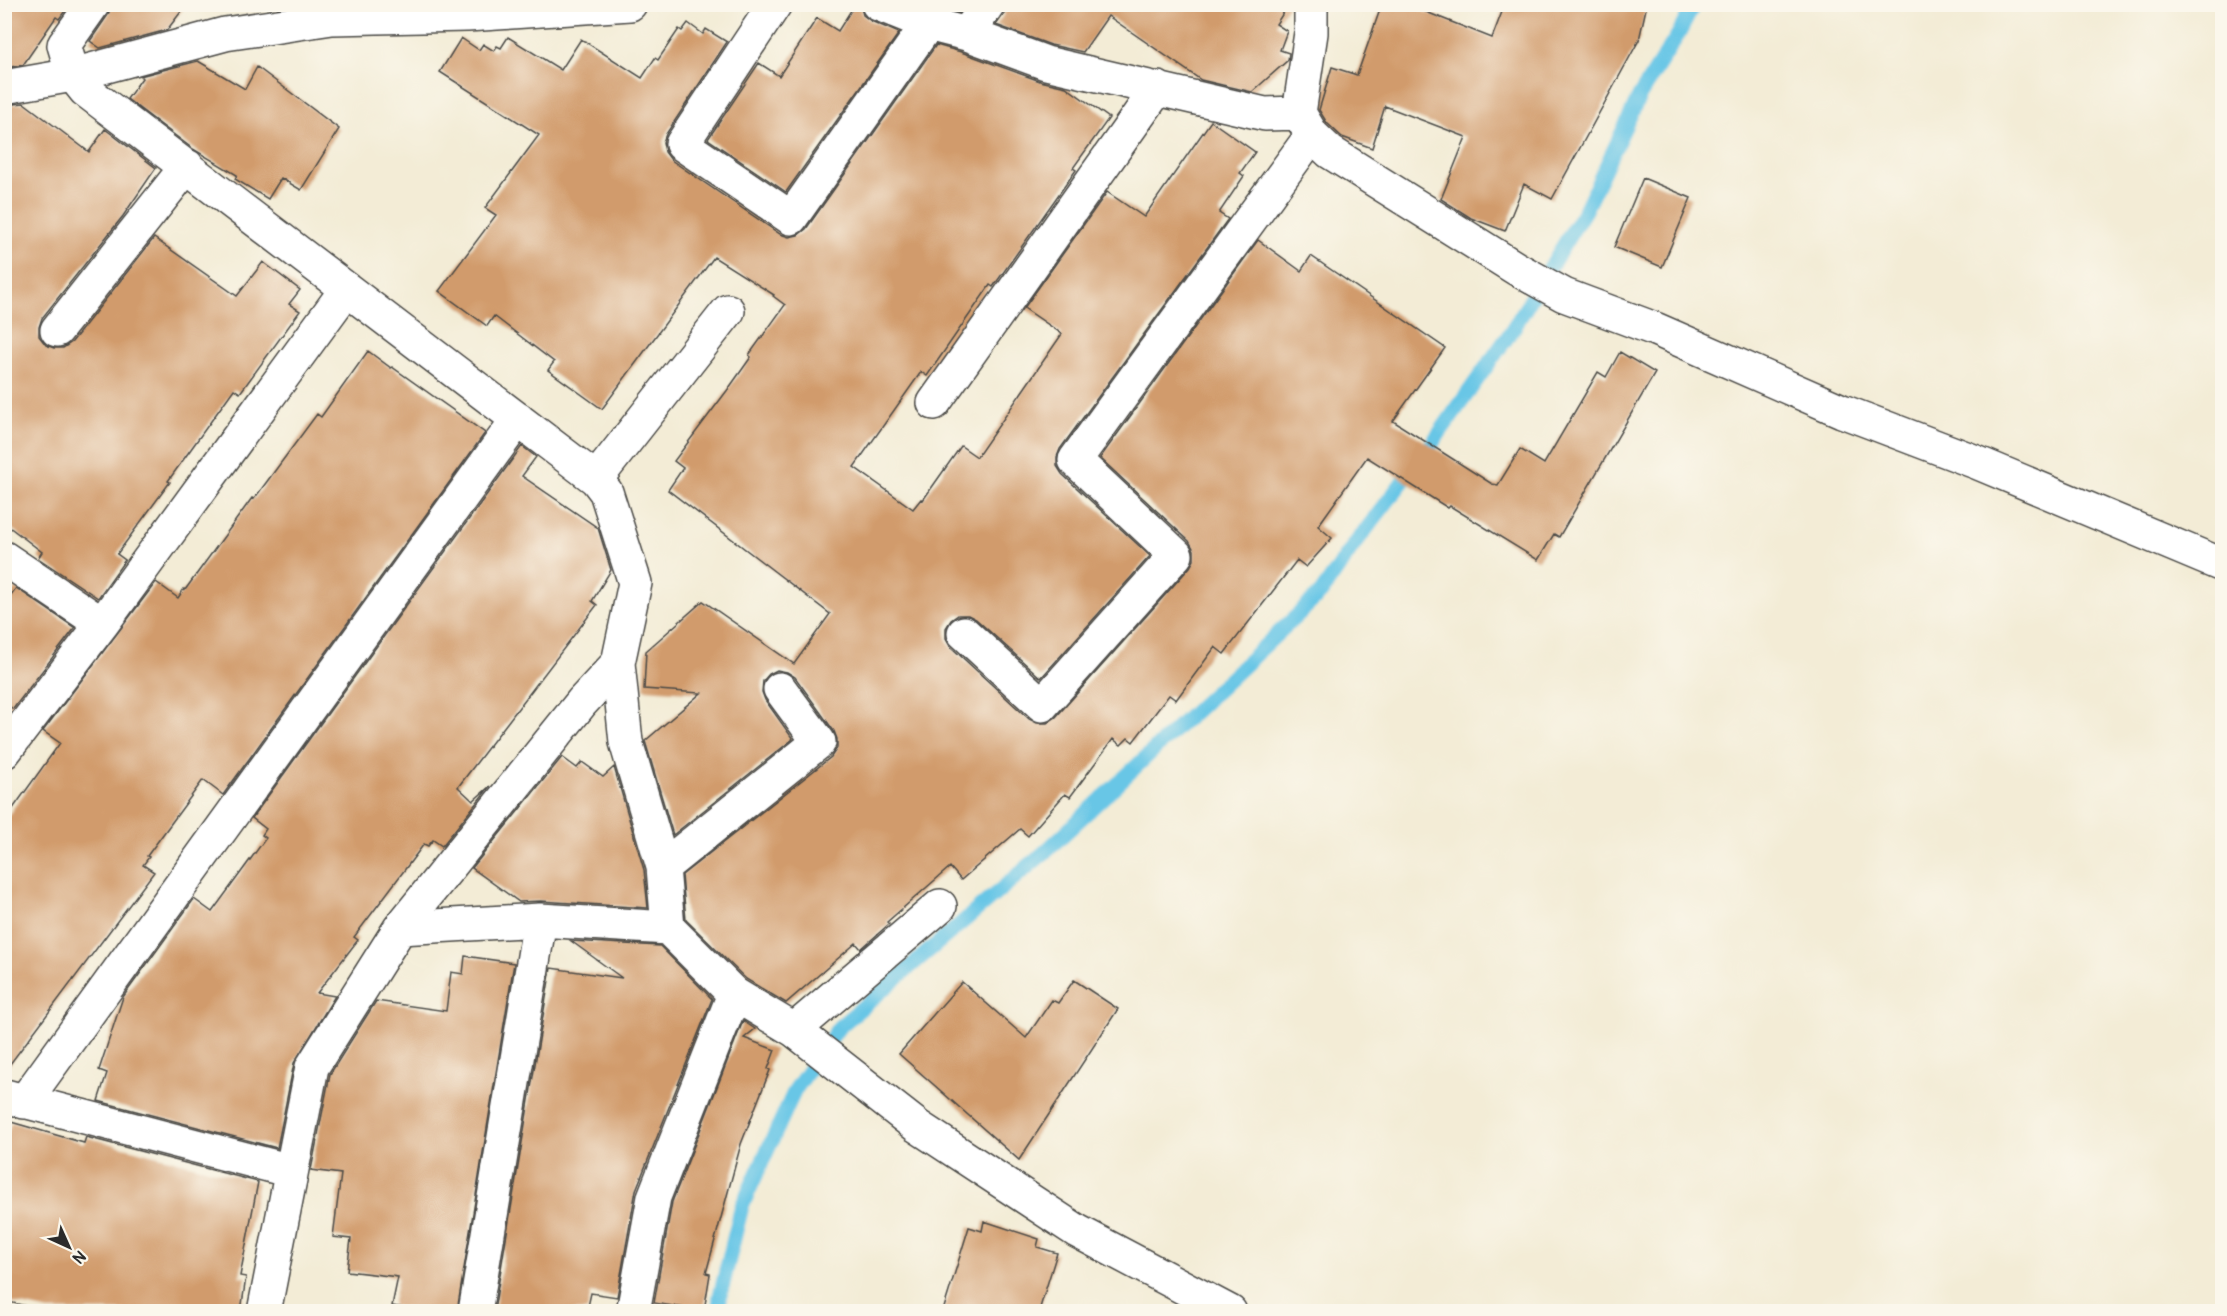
<svg xmlns="http://www.w3.org/2000/svg" width="2227" height="1316" font-family="Pangolin,sans-serif">
<rect width="100%" height="100%" fill="#fbf7ec"/>
<filter id="ink" filterUnits="userSpaceOnUse"><feTurbulence type="fractalNoise" baseFrequency=".0167" numOctaves="2"/><feDisplacementMap in="SourceGraphic" scale="12" xChannelSelector="R" yChannelSelector="G"/><feConvolveMatrix kernelMatrix="1 2 1 2 8 2 1 2 1" color-interpolation-filters="sRGB"/></filter>
<filter id="wash" filterUnits="userSpaceOnUse"><feTurbulence type="fractalNoise" baseFrequency=".008" numOctaves="4" result="noise"/><feDisplacementMap in="SourceGraphic" scale="24" xChannelSelector="R" yChannelSelector="G"/><feGaussianBlur stdDeviation="1.35" result="paint"/><feColorMatrix in="noise" values="0 0 0 0 0 0 0 0 0 0 0 0 0 0 0 0 0 1.4 0 .05"/><feComposite in="paint" operator="in"/></filter>
<g filter="url(#wash)">
<rect width="100%" height="100%" fill="#f3ecd6"/>
<g fill="none" stroke-linecap="round" stroke-linejoin="round">
<path stroke="#68c6e6" stroke-width="15" d="M719,1312L720,1296L742,1206L795,1090L839,1027L1045,852L1321,593L1354,545L1431,445L1511,332L1585,210L1640,95L1679,33L1694,4"/>
</g>
<g id="blocks">
<path fill="#d19b6c" d="M4,4H70L59,19L56,17L23,65L4,68Z
M112,4H187L167,30L100,48L90,41L108,15Z
M855,4H860L863,15L871,21L899,33L786,192L708,139L759,63L779,76L817,18L838,31Z
M930,4H965L959,13Z
M1007,4H1289L1276,24L1287,31L1280,50L1289,53L1288,60L1252,92L1201,80L1108,16L1083,52L1051,45L996,25L1004,14Z
M1382,4H1413L1417,6L1416,8L1492,38L1505,4H1647L1639,40L1552,199L1524,184L1505,231L1471,218L1441,199L1466,137L1385,106L1372,148L1342,137L1327,123L1319,110L1332,67L1357,75Z
M688,23L703,34L706,29L727,42L666,134L663,142L665,152L671,160L780,234L789,237L798,235L806,229L936,45L961,52L1040,81L1066,87L1109,118L1073,168L1076,170L993,287L990,285L927,376L921,372L854,467L913,509L921,499L923,500L961,446L977,457L1062,334L1024,308L1107,192L1144,217L1211,121L1255,152L1240,173L1244,176L1219,213L1228,219L1060,449L1057,457V466L1062,474L1150,556L1041,678L976,619L968,615H958L951,620L946,628V638L951,647L1029,719L1037,723H1047L1056,717L1190,567L1194,560V550L1189,541L1100,458L1258,240L1301,271L1311,256L1445,348L1393,421L1492,484L1498,485L1520,449L1544,464L1598,372L1606,377L1620,352L1655,373L1559,537L1554,534L1538,560L1450,506L1448,508L1367,457L1318,526L1332,538L1306,567L1297,560L1224,654L1215,647L1176,700L1169,695L1133,742L1128,738L1121,745L1113,739L1070,797L1065,794L1028,836L1020,829L961,880L950,867L887,922L889,924L861,949L856,943L786,1003L746,979L686,920L682,875L831,757L837,748V739L834,731L795,677L787,672L777,670L769,674L763,681L762,692L765,700L793,739L673,835L645,741L701,693L644,689L646,651L703,601L794,664L830,614L668,490L683,468L674,461L729,388L751,357L749,355L785,305L773,296L774,295L714,257L602,409L548,370L554,362L494,316L487,326L439,291L496,215L485,208L539,135L440,72L461,38L479,50L483,44L494,51L497,46L501,48L508,37L561,70L581,39L642,78L655,58L658,60L679,29L682,31Z
M198,61L245,89L257,67L339,129L301,190L281,178L268,199L235,179L237,175L193,149L127,99L142,78L140,76Z
M24,103L89,152L105,129L156,168L123,216L42,318L39,327V336L46,345L54,348H63L72,342L154,238L237,296L263,262L300,290L289,304L300,311L240,393L234,389L168,481L170,482L117,554L125,560L98,598L38,558L42,552L4,523V105Z
M1643,178L1691,198L1662,267L1614,247Z
M368,351L391,368L392,367L485,433L223,795L203,780L147,856L149,857L143,865L154,872L4,1072V821L60,743L43,731L156,582L178,598L184,589L185,590L252,498L254,499L317,414L321,417Z
M522,446L536,457L522,476L598,528L611,570L592,601L597,605L458,787L473,801L490,786L442,846L433,840L428,846L424,844L354,937L358,940L317,993L335,996L294,1063L277,1148L98,1101L107,1073L99,1070L123,997L194,899L212,912L266,838L262,835L266,829L252,818Z
M16,588L75,628L13,709L4,702V604Z
M562,757L577,768L582,762L603,777L614,767L644,870L648,908L541,901L519,902L472,868Z
M571,941L660,946L712,999L636,1190L617,1297L591,1293L587,1311H494L551,968L622,978Z
M465,956L514,963L457,1311H421L392,1306L398,1277L347,1271L351,1239L333,1237L341,1174L311,1170L330,1074L376,1001L446,1011L451,972L463,974Z
M1074,980L1118,1009L1019,1160L899,1054L962,982L1026,1038L1052,1000L1058,1003Z
M743,1021L755,1029L744,1038L775,1050L768,1069L770,1070L741,1144L706,1273L710,1274L704,1311L654,1303L672,1202Z
M11,1122L84,1143L86,1137L258,1182L240,1276L246,1277L241,1311H48L4,1301V1144Z
M984,1221L1039,1239L1037,1247L1057,1253L1039,1311H943L969,1227L982,1231Z"/>
</g>
</g>
<g filter="url(#ink)">
<use href="#blocks" fill-opacity="0" stroke="#494845" stroke-width="1.5"/>
<g fill="none" stroke-linecap="round" stroke-linejoin="round">
<g stroke="#494845" stroke-width="36">
<path id="minor" d="M93,4L64,45L73,75L85,90L596,479L606,492L635,583L618,663L626,742L663,867L668,928L734,994L794,1030L917,1126L1077,1231L1230,1312
M775,4L682,144L791,218L928,24
M878,4L928,24L967,34L1046,63L1265,114L1299,113
M1311,4V33L1299,113L1312,135L1330,152L1517,269L1564,295L1655,329L1842,411L1976,462L2222,565
M967,34L988,4
M4,87L73,75L225,34L332,18L467,15L630,4
M57,330L187,166
M934,403L1158,88
M596,479L728,311
M4,558L102,624
M964,633L1042,705L1176,555L1075,460L1312,135
M4,752L102,624L346,290
M663,867L819,742L780,689
M400,928L540,920L668,928
M794,1030L940,906
M5,1096L291,1171
M24,1102L518,419
M264,1312L312,1067L400,928L582,702L618,663
M475,1312L540,920
M633,1312L654,1197L734,994"/>
</g>
<use href="#minor" stroke="#fff" stroke-width="33"/>
</g>
</g>
<rect width="2227" height="1316" fill="none" stroke="#fbf7ec" stroke-width="24"/>
<g transform="translate(69 1247) rotate(135)" stroke="#fbf7ec" stroke-width="4.5" paint-order="stroke">
<path d="M0-4.5L10 22L0 15L-10 22Z" fill="#2b2b2b"/>
<text y="-9" font-size="16" font-weight="bold" text-anchor="middle" fill="#2b2b2b">N</text>
</g>
</svg>
